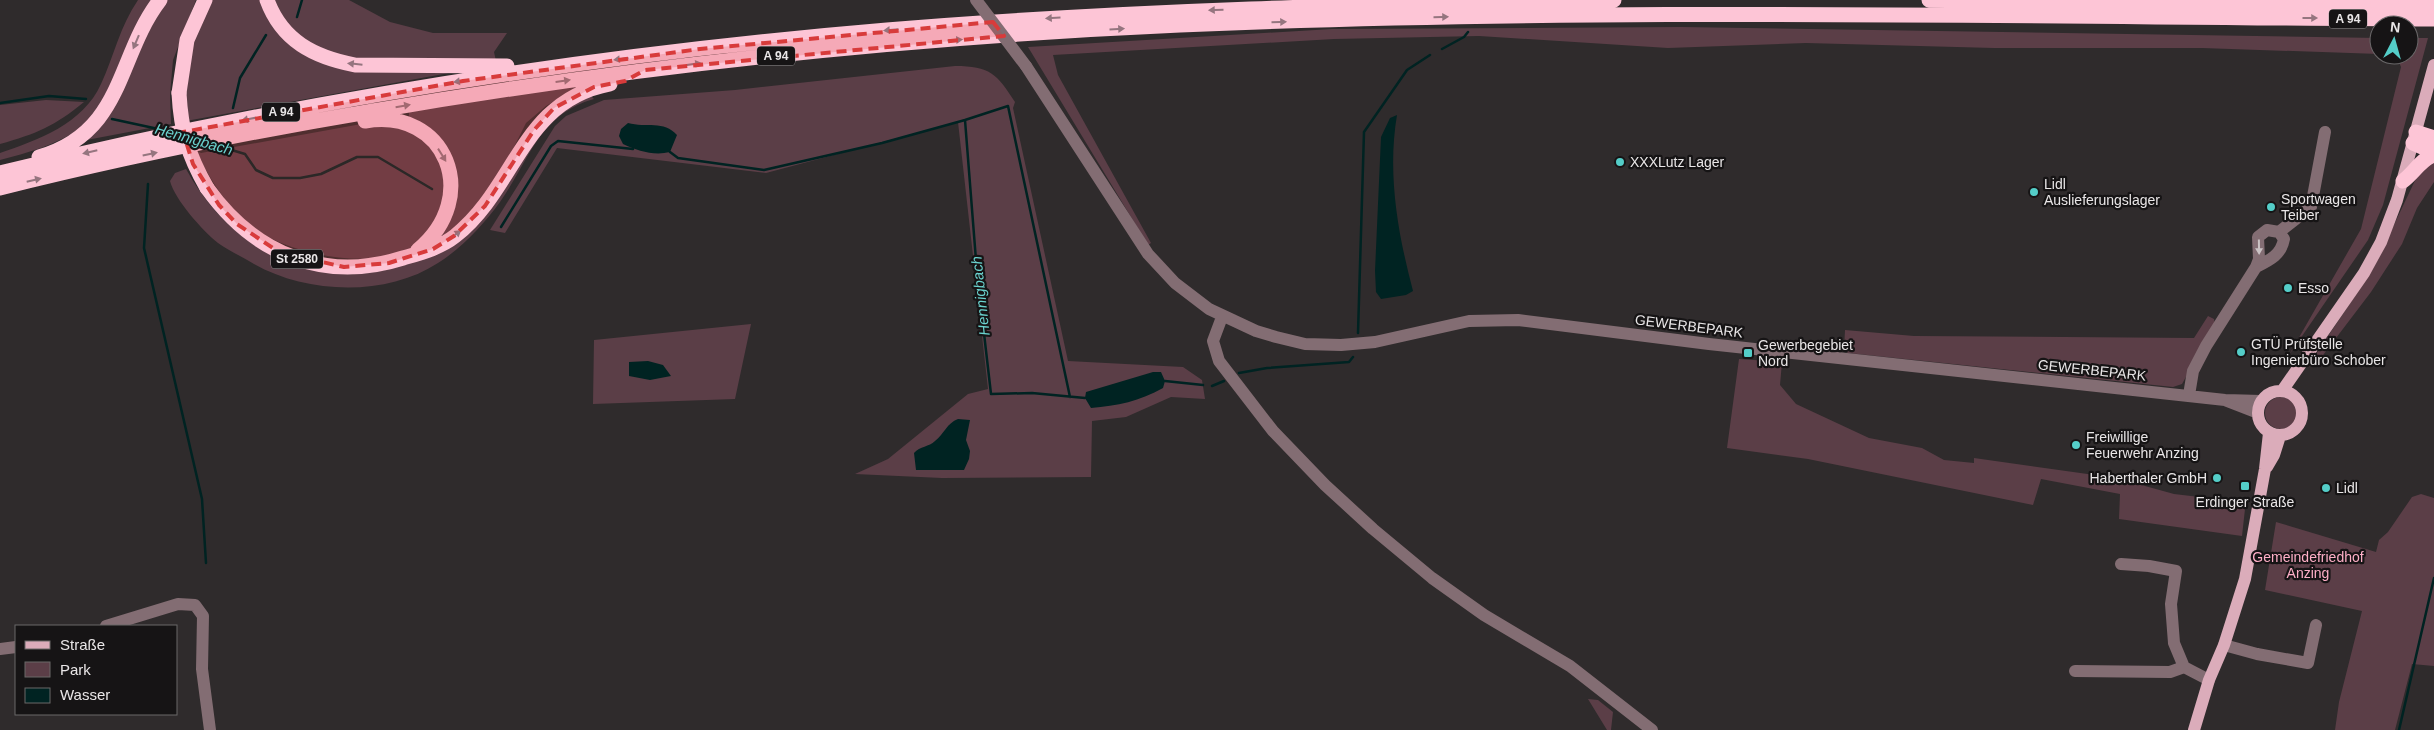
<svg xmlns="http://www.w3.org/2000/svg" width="2434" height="730" font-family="Helvetica,sans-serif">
<rect width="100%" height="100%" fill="#2f2b2c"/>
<path fill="#5b3e47" d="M138,0H154C136,37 112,105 79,129C56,145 27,153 0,160V153C38,140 83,124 101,84C114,56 120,26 138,0Z
M165,0H196L173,60L170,95L171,124L76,142Z
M211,0H261L316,60L442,71L449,73L186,121L185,108L192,42Z
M272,0H349L390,22L433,33H507L494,52L496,61L353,59L324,53L299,38L283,20Z
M1681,27L2379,38V54L2202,48H1994L1806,43L1668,48L1479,36L1334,39L1053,55L1058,75L1151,243L1148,245L1028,47L1332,29Z
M2409,38H2428L2383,205L2368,240L2289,355L2361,229L2401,67L2396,55H2393H2409Z
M955,66C990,66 997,74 1015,102L1013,108L1068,361L1183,367L1202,380L1205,399L1171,397L1126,417L1092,421L1091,477L942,478L855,474L888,459L968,394L988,389L958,122L766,173L557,148L505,233L490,230L555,126L566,116L604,100L735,90Z
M581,85L546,106L526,123L502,171L466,218L443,236L440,231L456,195L418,121L409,117V111Z
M590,95L594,99C539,114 529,161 500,202C483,225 463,247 438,263C386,297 307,294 254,264C243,257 229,251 218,243C203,231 175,200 170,181L175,173L186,169C213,218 256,258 312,268C326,271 343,275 357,274C415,271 470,235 502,188C530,145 536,113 590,95Z
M46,100L84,102C55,126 36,134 0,144V105Z
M378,121L420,134L447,171C445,182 446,207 441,216C436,224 426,237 419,243C381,273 292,256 256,229C229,209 210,182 197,151L201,153Z
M2434,161V182L2417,208L2402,244L2371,292L2314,367L2308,366L2373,269L2420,170Z
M2208,316L2214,319L2215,325L2182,384L2173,387L1848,353L1844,350L1845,330L1914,336L2194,338Z
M751,324L735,399L593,404L594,340Z
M1739,359L1782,362L1780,385L1796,404L1869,438L1922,448L1944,460L1974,463V458L2116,478L2174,494L2242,502L2245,509L2242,536L2119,519L2120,494L2041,479L2033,505L1808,459L1727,448Z
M2265 413a16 16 0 1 1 32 0a16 16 0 1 1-32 0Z
M2421,494L2434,498V666L2412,664L2395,730H2335L2339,702L2362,611L2265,590L2276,522L2376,552L2379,540L2388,532L2412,497Z
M1588,699L1598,700L1613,712L1611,730H1607Z"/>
<path fill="#002322" d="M1397,115C1387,174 1398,234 1413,291L1406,295L1381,299L1376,292L1375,271L1381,137L1390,118Z
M628,123C646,128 664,120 677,135L670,152C654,156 638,151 623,144L619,136L621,129Z
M648,361L663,365L671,376L650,380L629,376V362Z
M1153,372H1161L1165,381L1163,388C1140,401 1117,406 1091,408L1085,398L1086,392Z
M958,419L970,420L966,440L970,451L969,459L964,470H916L914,453C920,446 929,447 935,441C944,434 947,423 958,419Z"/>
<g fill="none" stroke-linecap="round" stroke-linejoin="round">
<path stroke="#002322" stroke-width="2.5" d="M297,17L302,0
M1442,49L1464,37L1468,32
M0,103L49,96L86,99
M233,108L240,78L266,35
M112,119L163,130
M965,120L1008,106L1070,397
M218,146L245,154L256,170L273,178H300L321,174L357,157H378L432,189
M670,152L678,158L764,170L882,143L965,120L977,273L991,394L1032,393L1085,398
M148,184L144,248L202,499L206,563
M501,227L551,146L558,141L633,149
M1358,333L1364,132L1407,70L1430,55
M1239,373L1267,368L1349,362L1353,357
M1165,381L1203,385
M1212,386L1224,381
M2399,730L2434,578"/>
<path stroke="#836d73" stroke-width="12" d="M1026,66L1148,254L1175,283L1209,309L1256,331L1276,337L1305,344L1341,345L1375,342L1469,321L1518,320L1709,344L2225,400L2261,401
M2279,232L2311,207L2325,132
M1222,317L1213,341L1219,361L1273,431L1325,485L1373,529L1432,578L1484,615L1570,666L1652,730
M2189,395L2193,371L2206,346L2256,267L2259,259L2258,237L2267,230L2279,232L2284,239C2281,255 2270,260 2256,267
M2227,401L2258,413
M2121,564L2149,566L2176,571L2171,604L2174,643L2184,667L2209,680
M106,626L178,604L195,605L203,616L202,669L210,730
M2224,645L2257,654L2308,663L2316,625
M0,649L16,647
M2075,671L2170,672L2184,667"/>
<path stroke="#dbacba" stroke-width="12" d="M2258 413a22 22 0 1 1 44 0a22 22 0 1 1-44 0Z
M2282,391L2364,273L2381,242L2397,200L2434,65
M2267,467L2274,455L2280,436
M2194,730L2209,680L2224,645L2245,579L2265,469L2269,433"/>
<path stroke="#fdc5d6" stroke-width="15" d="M267,0C282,41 314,57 355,65L507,66
M1929,0L2434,5
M179,93L187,40L205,0
M365,121C446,107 482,197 418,250
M2416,132L2434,138
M2413,143L2434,152
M39,157C125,132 116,57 160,0
M0,173C291,102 588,55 887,30C1129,10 1372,4 1614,0
M2403,181C2414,173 2421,159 2434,155
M0,188C123,157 248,132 373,111C640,65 909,37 1180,25C1598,7 2016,17 2434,19
M207,188C254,254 324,283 403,258C420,253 440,248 455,236C517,187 521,101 610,84"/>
<path stroke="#836d73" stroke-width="12" d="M976,0L1026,66"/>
<path stroke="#fdc5d6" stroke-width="15" d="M179,93C181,131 188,155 207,188"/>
</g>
<defs><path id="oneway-solid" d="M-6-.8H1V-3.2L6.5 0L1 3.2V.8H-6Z" transform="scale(1.25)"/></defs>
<g fill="#95757f">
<use href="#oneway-solid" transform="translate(1216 10) rotate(178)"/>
<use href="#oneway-solid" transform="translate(1441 17) rotate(-1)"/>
<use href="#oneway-solid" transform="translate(1053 18) rotate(177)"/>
<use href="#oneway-solid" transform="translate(2310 18)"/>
<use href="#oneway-solid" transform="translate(1279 22) rotate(-2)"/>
<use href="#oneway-solid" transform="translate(1117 29) rotate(-3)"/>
<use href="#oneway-solid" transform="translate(891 30) rotate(175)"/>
<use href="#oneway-solid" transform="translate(955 40) rotate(-4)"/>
<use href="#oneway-solid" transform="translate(136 42) rotate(113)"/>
<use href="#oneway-solid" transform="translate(621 59) rotate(173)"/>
<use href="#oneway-solid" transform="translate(355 64) rotate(-174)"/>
<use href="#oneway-solid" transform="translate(694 64) rotate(-7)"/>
<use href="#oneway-solid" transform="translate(461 81) rotate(171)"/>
<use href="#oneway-solid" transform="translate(563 81) rotate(-8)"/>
<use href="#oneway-solid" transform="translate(403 106) rotate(-10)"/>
<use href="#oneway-solid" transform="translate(249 119) rotate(169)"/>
<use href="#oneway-solid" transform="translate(90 152) rotate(167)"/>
<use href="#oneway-solid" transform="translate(150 154) rotate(-12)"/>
<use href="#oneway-solid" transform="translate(442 155) rotate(58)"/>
<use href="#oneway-solid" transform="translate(34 180) rotate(-13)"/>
<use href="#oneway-solid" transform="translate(455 235) rotate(-38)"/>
</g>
<use fill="#cac2c4" href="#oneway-solid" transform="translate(2259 247) rotate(89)"/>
<path fill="#d83b3b" fill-opacity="0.2" stroke="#d83b3b" stroke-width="4" stroke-dasharray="10 6" stroke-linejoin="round" d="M993,22L1004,36L645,70L625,81L594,87L554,108L534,130L485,206L454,236L433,249L389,263L344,267L279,252L237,224L219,205L193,164L183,132L463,81L700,49Z"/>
<g fill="#54cdc8" stroke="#161415" stroke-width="2">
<circle cx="1620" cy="162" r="5"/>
<circle cx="2034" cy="192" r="5"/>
<circle cx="2271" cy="207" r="5"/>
<circle cx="2288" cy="288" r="5"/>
<circle cx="2241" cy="352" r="5"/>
<rect x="1743" y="348" width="10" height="10" rx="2.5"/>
<circle cx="2076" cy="445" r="5"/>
<circle cx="2217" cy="478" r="5"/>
<rect x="2240" y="481" width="10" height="10" rx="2.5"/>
<circle cx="2326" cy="488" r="5"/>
</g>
<g text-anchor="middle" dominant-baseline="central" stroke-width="4.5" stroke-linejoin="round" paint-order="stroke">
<g fill="#161415" stroke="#aaa7a8" stroke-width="1">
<rect x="2329" y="9.5" width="38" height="19" rx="4"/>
<rect x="757" y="46.5" width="38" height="19" rx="4"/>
<rect x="262" y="102.5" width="38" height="19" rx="4"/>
<rect x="271" y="249.5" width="52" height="19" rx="4"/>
</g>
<g font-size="12" font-weight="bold" fill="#e9e6e7">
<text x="2348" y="19">A 94</text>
<text x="776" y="56">A 94</text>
<text x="281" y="112">A 94</text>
<text x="297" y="259">St 2580</text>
</g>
<g font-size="14" fill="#e9e6e7" stroke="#161415" text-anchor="start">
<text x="1630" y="162">XXXLutz Lager</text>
<text x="2044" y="184">Lidl<tspan x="2044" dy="16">Auslieferungslager</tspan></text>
<text x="2281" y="199">Sportwagen<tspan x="2281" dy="16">Teiber</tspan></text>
<text x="2298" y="288">Esso</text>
<text x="2251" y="344">GTÜ Prüfstelle<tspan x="2251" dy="16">Ingenierbüro Schober</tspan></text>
<text x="1758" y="345">Gewerbegebiet<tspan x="1758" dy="16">Nord</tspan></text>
<text x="2086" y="437">Freiwillige<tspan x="2086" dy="16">Feuerwehr Anzing</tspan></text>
<text x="2207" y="478" text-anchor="end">Haberthaler GmbH</text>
<text x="2336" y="488">Lidl</text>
<text x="2245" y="502" text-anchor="middle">Erdinger Straße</text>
</g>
<g font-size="14" fill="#e9e6e7" stroke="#161415">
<text transform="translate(1689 326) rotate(7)">GEWERBEPARK</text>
<text transform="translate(2092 370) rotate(6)">GEWERBEPARK</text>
</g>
<g font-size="14" fill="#feafc7" stroke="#161415">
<text x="2308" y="557">Gemeindefriedhof<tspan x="2308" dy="16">Anzing</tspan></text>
</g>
<g font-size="15" font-style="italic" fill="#6bd2ce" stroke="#161415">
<text transform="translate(194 139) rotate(16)">Hennigbach</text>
<text transform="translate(980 296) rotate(-96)">Hennigbach</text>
</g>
</g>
<rect x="15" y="625" width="162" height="90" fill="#161415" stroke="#6a6869"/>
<rect x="25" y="641" width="25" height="8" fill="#dbacba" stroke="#6a6869"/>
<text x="60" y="650" font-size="15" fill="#e9e6e7">Straße</text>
<rect x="25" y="662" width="25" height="15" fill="#5b3e47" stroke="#6a6869"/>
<text x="60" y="675" font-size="15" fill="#e9e6e7">Park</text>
<rect x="25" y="688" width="25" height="15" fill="#002322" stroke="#6a6869"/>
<text x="60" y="700" font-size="15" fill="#e9e6e7">Wasser</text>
<g transform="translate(2394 40) rotate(6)"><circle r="24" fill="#161415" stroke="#6a6869"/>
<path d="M0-4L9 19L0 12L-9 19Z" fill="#54cdc8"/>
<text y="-8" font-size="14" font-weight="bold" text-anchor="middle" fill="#e9e6e7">N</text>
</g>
</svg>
